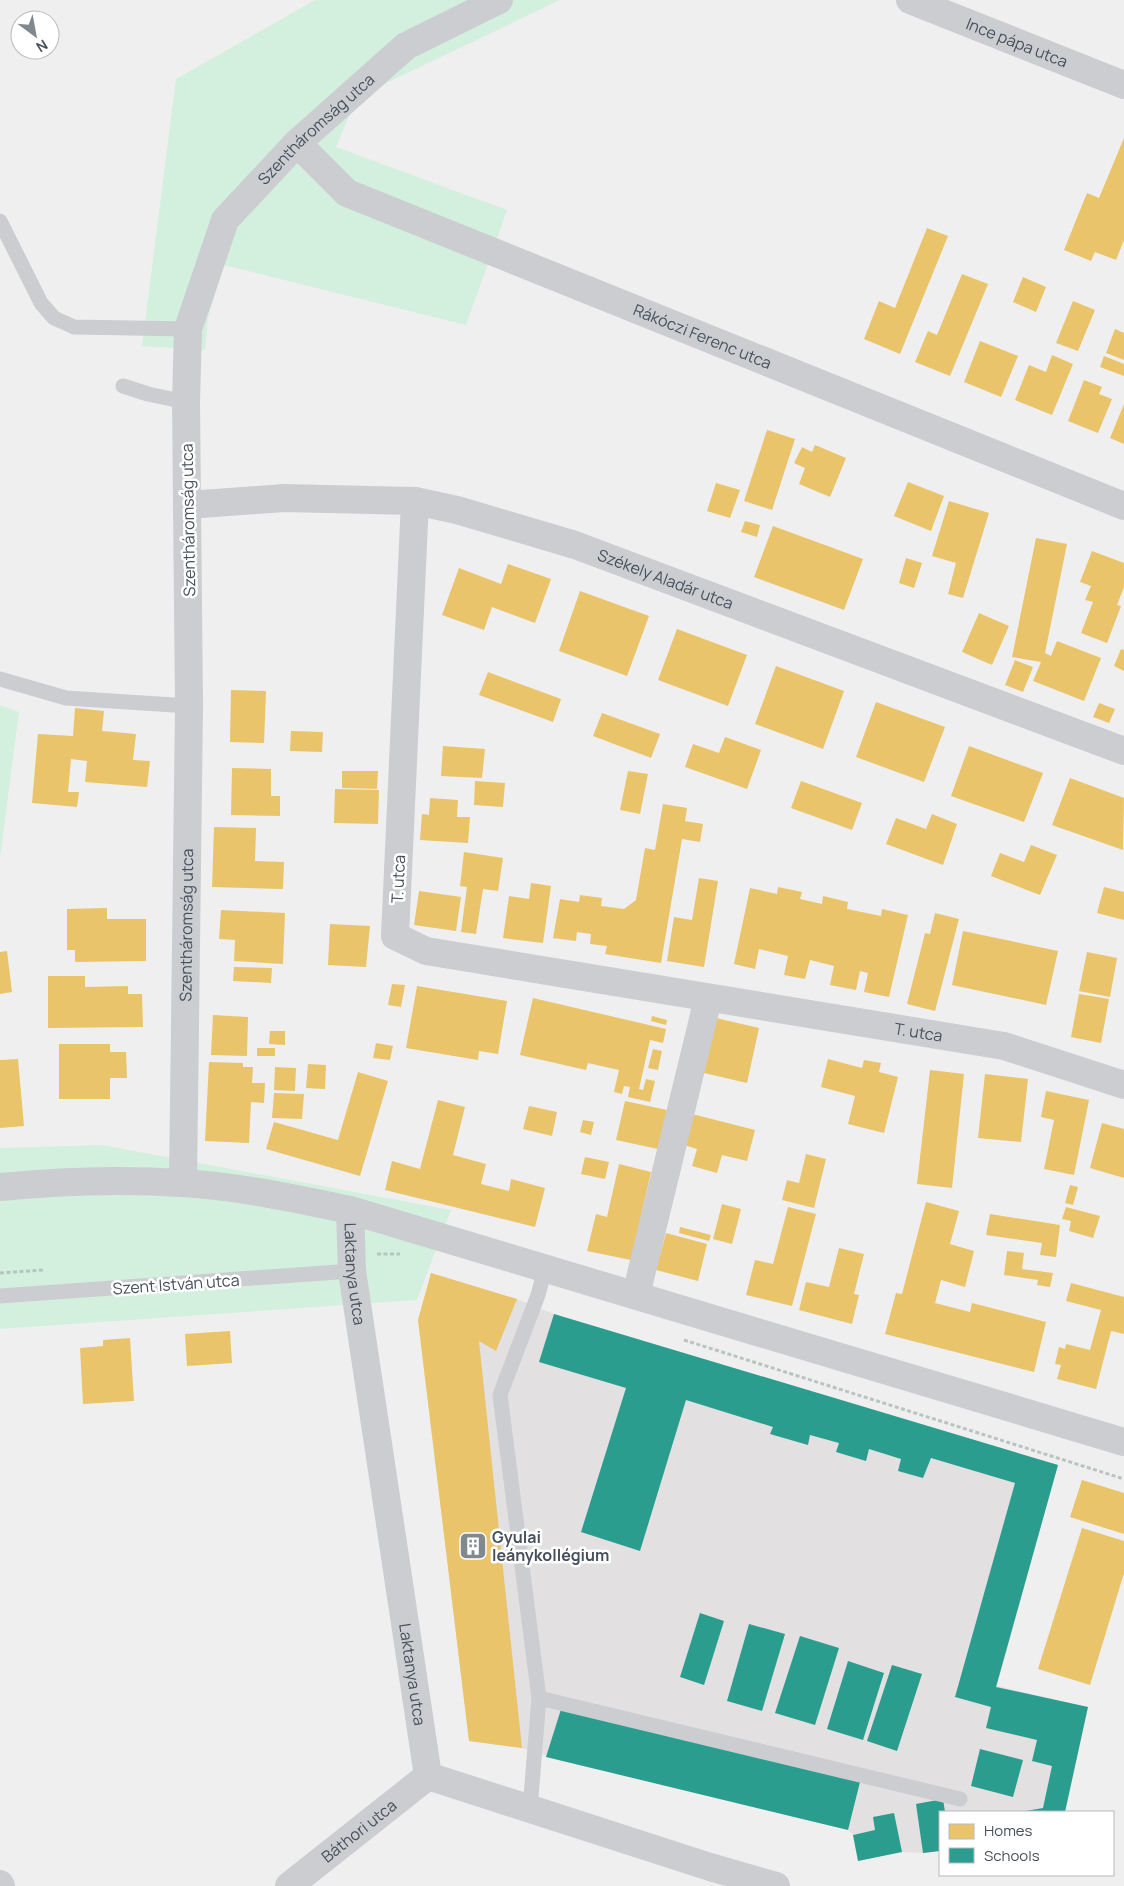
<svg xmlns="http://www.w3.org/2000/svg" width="1124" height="1886" font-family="Manrope,sans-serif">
<rect width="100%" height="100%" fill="#f0efef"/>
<path fill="#e2e0e1" d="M431,1273L517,1299L554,1314L1058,1465L997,1686L1088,1707L1065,1812H940V1851L923,1853L902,1852L858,1861L853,1835L848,1830L550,1757L522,1748L469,1741L418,1320Z"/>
<path fill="#d3efde" d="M315,0H560L357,97L336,147L507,210L466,325L224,265L208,318L205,350L142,346L176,79Z
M0,705L19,712L0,858Z
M102,1145L451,1210L417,1300L0,1329V1148Z"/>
<path fill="#e9c46a" d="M1124,138V240L1116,260L1095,252L1091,261L1064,250L1087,193L1099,198Z
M927,228L948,236L900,354L864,339L879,301L895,308Z
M962,274L988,284L950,376L915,362L928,331L937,335Z
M1023,277L1046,287L1036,312L1013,302Z
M1073,301L1095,310L1078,351L1056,343Z
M1115,329L1124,333V360L1106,353Z
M980,341L1018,356L1001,397L964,382Z
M1052,355L1073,364L1052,415L1015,400L1029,365L1046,372Z
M1104,356L1124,364V376L1100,367Z
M1084,380L1102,387L1099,394L1112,399L1098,433L1068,421Z
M1124,404V444L1110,438Z
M767,430L795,439L772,510L744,501Z
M815,445L846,458L830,497L799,484L805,468L794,463L802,447L812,452Z
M908,482L944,496L931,531L894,516Z
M716,483L740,490L730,518L707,511Z
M949,501L989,513L963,598L948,594L956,563L932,556Z
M745,521L760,525L757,537L741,532Z
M773,526L863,559L844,610L754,577Z
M1036,538L1067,544L1045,653L1051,656L1057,641L1101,658L1084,701L1033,681L1041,662L1012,657Z
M1092,551L1124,563V587L1117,605L1121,606L1107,643L1081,633L1093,602L1085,600L1091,586L1080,582Z
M906,558L922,563L914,588L899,583Z
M508,564L551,579L535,623L492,607L484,630L442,615L459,568L501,584Z
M580,591L649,616L627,676L559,651Z
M979,613L1009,626L992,665L962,652Z
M677,629L747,655L728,706L658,680Z
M1121,649L1124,650V671L1114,666Z
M1015,660L1033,667L1023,692L1005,685Z
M776,666L844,691L823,749L755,724Z
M488,672L561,699L553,722L479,695Z
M231,690L266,691L264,743L230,742Z
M876,702L945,727L924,782L856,757Z
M1099,703L1115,709L1109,723L1093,717Z
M75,708L104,711L102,731L136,734L133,760L150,761L147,787L85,782L87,761L71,759L68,792H79L77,807L32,803L38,734L73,736Z
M602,713L660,734L651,758L593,736Z
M291,731L323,732L322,752L290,751Z
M725,737L761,750L747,789L685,767L693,744L719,753Z
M443,746L485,749L482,778L441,776Z
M969,746L1043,773L1024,822L951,796Z
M232,768L271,769V796H280V816L231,815Z
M342,771H378L377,789L342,788Z
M628,771L648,774L640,814L620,810Z
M1070,778L1124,798L1123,850L1052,825Z
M475,781L505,783L503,807L474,805Z
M801,781L862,803L852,830L791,808Z
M335,789L379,790L378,824L334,823Z
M430,798L458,800L457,817H470L468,843L420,840L422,814L429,815Z
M663,804L687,808L685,821L703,824L700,842L682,839L661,963L605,954L607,946L590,944L591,934L577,932L576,941L553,938L560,899L579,902L580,895L602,898L601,906L624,909L636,900L645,848L655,850Z
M932,814L957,824L943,865L886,844L896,818L926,829Z
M214,827L256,828L255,861L284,862L283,889L212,887Z
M1031,845L1057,855L1040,895L991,876L1000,853L1024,862Z
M464,852L503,858L498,891L483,889L476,934L461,932L467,887L460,886Z
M699,878L718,881L704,967L667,961L674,917L692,920Z
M531,883L551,886L543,943L503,938L509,896L529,899Z
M778,887L802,892L800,899L822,904L823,896L848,902L847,909L881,916L882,909L908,915L889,997L864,992L868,973L860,971L856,990L830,985L834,966L810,960L805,979L784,975L788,956L759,949L755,969L734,964L750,888L777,894Z
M1104,887L1124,892V920L1097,913Z
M419,891L461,897L456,931L414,925Z
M107,908V919H146V961L75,962V950H67V909Z
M221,910L285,913L283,964L234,961L235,940L219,939Z
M935,913L959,919L935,1011L907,1004L925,933L930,934Z
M330,924L370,926L366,967L328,965Z
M963,931L1058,951L1046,1005L952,985Z
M7,951L12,992L0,994V952Z
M1087,952L1117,958L1110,997L1079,991Z
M234,967L272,968L271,983L233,981Z
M48,976H85V987L128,986V994H142L143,1027L48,1028Z
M392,984L405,985L401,1007L388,1005Z
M417,986L507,1001L498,1054L479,1051L478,1060L406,1048Z
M1079,994L1109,999L1101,1043L1071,1037Z
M533,998L666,1029L663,1043L650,1040L639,1089L643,1090L646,1079L655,1081L650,1102L628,1097L630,1087L624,1086L622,1094L614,1092L619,1070L588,1063L586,1070L520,1055Z
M213,1015L248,1017L247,1056L211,1055Z
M652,1016L667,1020L666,1025L651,1021Z
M716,1018L759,1028L747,1083L704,1073Z
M270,1031H285V1045L269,1044Z
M376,1043L393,1046L390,1060L373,1058Z
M59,1044H110V1052H126L127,1078H110V1099H59Z
M257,1048H275V1056H257Z
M653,1049L662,1051L658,1070L648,1068Z
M18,1059L24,1126L0,1128V1060Z
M828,1059L862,1068L864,1060L881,1063L879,1072L898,1077L884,1133L848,1124L855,1096L821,1087Z
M209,1062L243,1063V1067H253L252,1083H265L264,1103L251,1102L249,1143L205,1141Z
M308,1064L326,1065L325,1089L306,1088Z
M275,1067L296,1068L295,1091L274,1090Z
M930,1070L964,1074L952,1188L917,1184Z
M358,1072L388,1081L360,1176L266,1149L274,1122L338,1140Z
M985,1074L1028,1079L1021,1142L978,1138Z
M1046,1091L1089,1100L1074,1175L1044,1169L1054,1120L1041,1117Z
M274,1093L304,1094L302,1119L272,1118Z
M438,1100L465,1107L453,1155L486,1164L481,1184L509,1191L511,1179L545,1188L535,1227L385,1190L392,1161L420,1169Z
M625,1101L667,1110L658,1149L616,1140Z
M529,1106L557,1112L552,1136L523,1129Z
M692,1114L755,1130L747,1161L722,1155L717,1173L692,1166L697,1149L684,1145Z
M583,1120L594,1122L591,1135L580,1132Z
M1102,1123L1124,1129V1178L1090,1168Z
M806,1154L826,1159L814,1208L782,1200L787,1180L799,1183Z
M585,1157L609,1162L605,1179L581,1174Z
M619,1164L651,1172L631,1260L587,1251L596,1214L607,1217Z
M1070,1185L1078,1187L1073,1205L1065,1203Z
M926,1202L959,1211L950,1244L974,1251L965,1287L941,1280L935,1303L970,1312L972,1303L1046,1322L1034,1372L885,1334L896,1293L902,1294Z
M722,1204L741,1209L732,1244L713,1239Z
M788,1207L816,1214L792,1306L746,1295L755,1260L773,1264Z
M1066,1207L1100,1216L1093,1238L1069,1231L1071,1221L1062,1219Z
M990,1214L1060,1225L1056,1257L1040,1255L1042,1243L986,1235Z
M680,1227L711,1235L709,1241L679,1233Z
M666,1233L707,1244L698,1281L656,1270Z
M839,1248L864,1254L854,1294L859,1295L852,1324L799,1310L806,1282L829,1287Z
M1007,1251L1024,1253L1022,1269L1053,1273L1050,1287L1037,1285L1038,1280L1004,1275Z
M431,1273L517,1299L496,1351L479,1341L522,1748L469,1741L418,1320Z
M1071,1283L1124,1297V1334L1111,1331L1096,1389L1057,1379L1061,1365L1055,1364L1059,1347L1065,1349L1066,1344L1090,1350L1101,1310L1066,1301Z
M230,1331L232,1363L187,1366L185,1334Z
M130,1338L134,1401L83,1404L80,1348L103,1346V1340Z
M1082,1480L1124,1493V1534L1070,1517Z
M1082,1528L1124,1541V1573L1090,1685L1038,1669Z"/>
<path fill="#2a9d8f" d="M554,1314L1058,1465L996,1687L1088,1707L1065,1812H1020L1043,1808L1052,1766L1032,1761L1037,1740L986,1728L991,1707L955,1697L1015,1483L931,1458L923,1478L898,1471L901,1459L869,1449L866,1461L836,1452L839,1443L810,1435L808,1445L770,1434L773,1427L686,1400L640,1551L581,1532L626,1388L539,1362Z
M700,1613L724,1621L704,1685L680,1677Z
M749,1624L785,1634L762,1711L727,1701Z
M800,1636L839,1648L815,1725L775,1713Z
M848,1661L884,1673L863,1740L827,1729Z
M892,1665L922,1674L897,1751L867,1741Z
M562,1706L860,1782L848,1830L546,1757Z
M980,1749L1023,1760L1013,1797L971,1786Z
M943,1799L945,1812H940V1851L923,1853L916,1804Z
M894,1813L902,1852L858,1861L853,1835L875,1830L873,1817Z"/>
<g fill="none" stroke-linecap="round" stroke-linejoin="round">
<path stroke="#b8c4c0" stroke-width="3" stroke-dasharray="4 2.5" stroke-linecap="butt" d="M377,1254H400
M0,1273L43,1270
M684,1340L1124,1479"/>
<path stroke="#cbcdd0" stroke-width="15" d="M0,221L41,303L54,318L74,327L188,329
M123,386L148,394L186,402
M0,679L66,698L189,706
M0,1296L352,1271
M539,1698L960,1799
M530,1809L539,1698L500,1395L538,1295L545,1269"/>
<g stroke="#cbcdd0" stroke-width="28">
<path id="s1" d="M910,0L1124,85"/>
<path id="s2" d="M297,143L347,193L1124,506"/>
<path id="s3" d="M415,501L395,936L426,951L1004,1046L1124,1085"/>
<path id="s4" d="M188,505L284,498L415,501L457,510L575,545L1124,751"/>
<path id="s5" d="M183,1183L189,706L186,402L188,329L225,220L297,143L406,46L499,0"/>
<path id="s6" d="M350,1210L352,1271L428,1776L710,1867L776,1886"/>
<path d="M636,1295L708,999"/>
<path d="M0,1884L1,1886"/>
<path id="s7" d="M289,1886L428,1776"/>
</g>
<path stroke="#cbcdd0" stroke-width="28" d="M0,1187C60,1181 121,1179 182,1183C237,1186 297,1199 350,1210L1124,1442"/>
</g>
<defs>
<g id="building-square" transform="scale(1.4375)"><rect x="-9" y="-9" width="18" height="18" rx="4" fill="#82888f" stroke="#fff"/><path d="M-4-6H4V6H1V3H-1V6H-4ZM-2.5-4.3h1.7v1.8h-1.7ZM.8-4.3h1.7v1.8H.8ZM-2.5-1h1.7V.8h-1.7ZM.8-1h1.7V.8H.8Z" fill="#fff"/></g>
</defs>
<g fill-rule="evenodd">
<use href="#building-square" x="473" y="1546"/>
</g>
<g text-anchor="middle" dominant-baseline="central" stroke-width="5" stroke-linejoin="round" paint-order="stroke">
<g font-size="16" fill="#46505c" stroke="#fff">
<text stroke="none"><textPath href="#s1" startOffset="115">Ince pápa utca</textPath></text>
<text stroke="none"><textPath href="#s5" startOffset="1098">Szentháromság utca</textPath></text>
<text stroke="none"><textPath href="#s2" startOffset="454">Rákóczi Ferenc utca</textPath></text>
<text transform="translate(188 520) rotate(-91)">Szentháromság utca</text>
<text stroke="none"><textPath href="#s4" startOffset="490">Székely Aladár utca</textPath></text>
<text transform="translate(398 879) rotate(-87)">T. utca</text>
<text stroke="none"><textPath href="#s5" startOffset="258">Szentháromság utca</textPath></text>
<text stroke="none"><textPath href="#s3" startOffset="969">T. utca</textPath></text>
<text stroke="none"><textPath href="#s6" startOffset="64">Laktanya utca</textPath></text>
<text transform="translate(176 1284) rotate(-4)">Szent István utca</text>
<text stroke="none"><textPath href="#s6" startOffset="469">Laktanya utca</textPath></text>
<text stroke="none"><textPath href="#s7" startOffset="89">Báthori utca</textPath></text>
</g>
<g font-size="16" font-weight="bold" fill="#46505c" stroke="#fff" text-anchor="start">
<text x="492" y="1537">Gyulai<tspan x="492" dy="18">leánykollégium</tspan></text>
</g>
</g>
<rect x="939" y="1811" width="175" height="65" fill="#ffffff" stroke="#b5b9be"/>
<rect x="949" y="1824" width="25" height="15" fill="#e9c46a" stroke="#b5b9be"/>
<text x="984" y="1836" font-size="15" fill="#46505c">Homes</text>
<rect x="949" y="1848" width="25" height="15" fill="#2a9d8f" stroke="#b5b9be"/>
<text x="984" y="1861" font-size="15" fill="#46505c">Schools</text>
<g transform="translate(35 35) rotate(148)"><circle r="24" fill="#ffffff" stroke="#b5b9be"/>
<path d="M0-4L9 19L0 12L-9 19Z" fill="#82888f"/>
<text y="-8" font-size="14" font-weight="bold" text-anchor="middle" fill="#46505c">N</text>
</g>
</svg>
